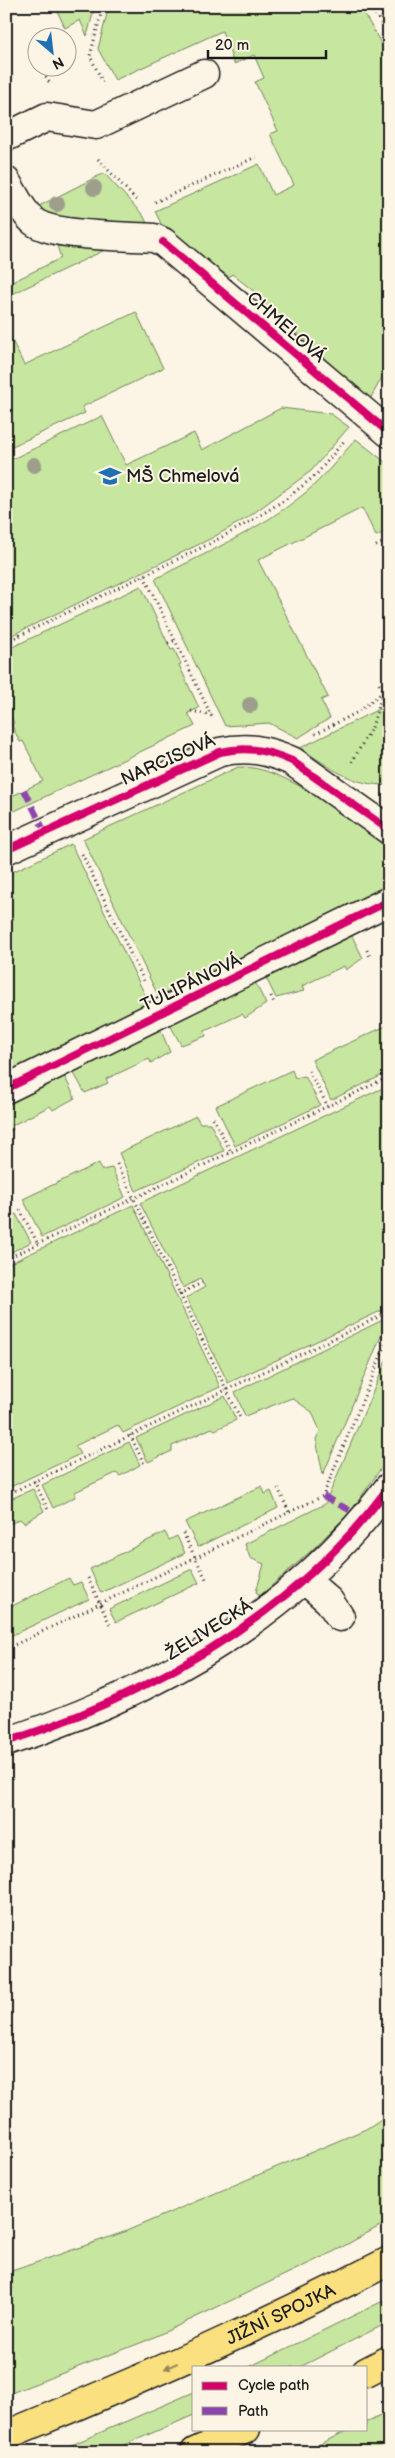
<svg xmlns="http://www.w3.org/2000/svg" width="395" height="2458" font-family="'Balsamiq Sans',sans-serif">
<rect width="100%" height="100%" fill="#fcf5e5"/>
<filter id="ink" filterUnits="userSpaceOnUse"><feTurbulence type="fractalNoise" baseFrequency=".02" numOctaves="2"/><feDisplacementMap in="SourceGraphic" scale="10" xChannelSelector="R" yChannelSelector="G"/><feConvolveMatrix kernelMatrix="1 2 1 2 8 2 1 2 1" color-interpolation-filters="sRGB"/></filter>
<g filter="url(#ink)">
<path fill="#c7e69f" stroke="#72815e" d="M55,6H95L87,36L80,20L65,28Z
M109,6H358C371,23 381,42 389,62V365L369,401L304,339L259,301L261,297L232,274L229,277L163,228L155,211L259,164L273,195L294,185L270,134L278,131L255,82L264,78L254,55L234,64L222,31L115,80L98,49Z
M376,6H389V27L378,9Z
M104,173L143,215L150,229L50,223L35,208Z
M57,246L107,249L6,297V285L61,258Z
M136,312L163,368L82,407L85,413L6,449V328L24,365Z
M281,408L331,414L349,427L311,471L247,518L210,539L6,638V462L102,416L126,465L194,433L202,450Z
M356,439L389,465V530L376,536L362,508L258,560L328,697L321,700L330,718L298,738L269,723L225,726L155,579C205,553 260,530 304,494C323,478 339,458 356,439Z
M141,586L171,650L174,649L181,664L179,665L199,708L188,713L195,726L6,815V799L43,781L23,741L20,742L11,724L14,723L6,707V650Z
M389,704V785C351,786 330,767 300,748Z
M238,767C285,764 350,821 389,848V894L162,1004L83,839Z
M71,844L151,1007L6,1078V875Z
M350,932L363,958L346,970L344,966L302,986L304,991L276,998L264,974Z
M254,980L266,1004L245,1018L242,1014L205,1031L206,1036L181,1045L168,1021Z
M388,1025L389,1072L331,1100L312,1060Z
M159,1026L170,1052L151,1063L149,1059L106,1079L108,1083L85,1093L71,1068Z
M292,1070L295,1078L305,1076L320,1105L235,1146L216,1106Z
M62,1071L75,1098L53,1110L50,1106L11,1126L13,1130L6,1132V1099Z
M389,1085V1307L228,1383L186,1298L205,1287L200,1279L183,1288L140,1203Z
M196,1116L200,1123H210L224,1151L136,1191L119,1153Z
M99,1163L102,1170L112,1168L125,1197L42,1237L23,1199Z
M133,1205L220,1387L123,1433L118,1425L75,1446L80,1454L6,1489V1265Z
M16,1214L31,1242L6,1255V1216Z
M389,1317L323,1475L316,1439L320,1431L312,1412L292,1398L245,1416L235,1392Z
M389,1354V1457L351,1511L313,1549L260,1596L256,1592L264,1564L250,1558L245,1544L325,1504Z
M225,1396L236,1420L215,1430L212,1428L172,1446V1451L148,1462L136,1438Z
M129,1442L140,1465L120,1476L116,1473L75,1492V1497L53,1508L42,1485Z
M262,1486L265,1494L271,1491L278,1508L198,1547L185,1522Z
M33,1489L44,1511L24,1523L20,1519L6,1526V1501Z
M165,1532L169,1540L177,1536L185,1553L101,1593L90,1569Z
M192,1569L199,1583L116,1622L109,1609Z
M69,1578L73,1585L81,1582L89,1599L6,1638V1609Z
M389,2114V2221L335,2251L148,2340L6,2395V2273L124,2232L366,2129Z
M389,2298V2322L300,2367H249Z
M194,2392V2415L108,2452H55Z
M389,2411V2452H304L350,2429H366V2422Z"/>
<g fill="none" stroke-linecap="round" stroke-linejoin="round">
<g stroke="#1c1c1c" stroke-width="31">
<path id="minor" d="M6,137L47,117L96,125L204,74
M6,181C14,194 21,210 32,220C49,237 127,236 154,238L163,242L389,433
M6,850L220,752C247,746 267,750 292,761L389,830
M6,1089L389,901
M304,1579L329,1601L340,1617
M6,1742C155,1693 294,1615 389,1487"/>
</g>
<g stroke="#1c1c1c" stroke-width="31">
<g id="highway">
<path d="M366,2372L389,2360"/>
<path id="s1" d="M6,2435C137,2382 264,2325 389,2261"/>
<path d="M195,2452L246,2429"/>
</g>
</g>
<path stroke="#1c1c1c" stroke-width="3" stroke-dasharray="1 4" stroke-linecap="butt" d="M103,6L90,56L103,83
M370,6L389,36
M49,82L46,76L52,73
M98,159L138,202
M155,202L256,157
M376,546L389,540
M144,576L213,719
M6,642L209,544L251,521L286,499L316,475L344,441
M168,643L176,640
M379,684L389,704
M191,711L211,715
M315,734L358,712L383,692L389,690
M352,762L372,727L383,692
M82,854L145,983
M367,950L371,959
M271,996L275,1005
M309,1071L328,1107
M213,1118L231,1152
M117,1164L241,1420
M20,1210L38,1244
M6,1259L389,1077
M179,1294L202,1283
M130,1435L145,1466
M34,1481L49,1512
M278,1488L289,1512
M6,1495L389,1312
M183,1533L206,1579
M88,1578L110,1625
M6,1649L323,1496L389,1336
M6,1657L13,1672"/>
<use href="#minor" stroke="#fcf5e5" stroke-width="28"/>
<use href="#highway" stroke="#fbe080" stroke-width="28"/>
<path stroke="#8e44ad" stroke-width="6" stroke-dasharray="12 6" stroke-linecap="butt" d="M24,790L45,832
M323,1496L351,1511"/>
<g stroke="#fcf5e5" stroke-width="11">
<path id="cycleway" d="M163,242L389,433
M6,850L220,752C247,746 267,750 292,761L389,830
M6,1089L389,901
M6,1742C155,1693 294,1615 389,1487"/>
</g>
<use href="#cycleway" stroke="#d6006c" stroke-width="8"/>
</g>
<g fill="#9d9f8c">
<circle cx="94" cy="188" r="8"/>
<circle cx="57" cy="204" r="8"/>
<circle cx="34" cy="465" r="8"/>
<circle cx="250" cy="705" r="8"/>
</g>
<defs><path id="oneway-solid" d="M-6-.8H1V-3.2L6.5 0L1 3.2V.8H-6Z" transform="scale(1.25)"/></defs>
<use fill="#978853" href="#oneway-solid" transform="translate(171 2366) rotate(156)"/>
</g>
<defs>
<g id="school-bare" transform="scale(1.725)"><path d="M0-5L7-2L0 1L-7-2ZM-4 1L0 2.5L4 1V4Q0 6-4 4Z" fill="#1f6fb2" stroke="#fcf5e5" stroke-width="2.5" paint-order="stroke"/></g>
</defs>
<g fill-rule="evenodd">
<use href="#school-bare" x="110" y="476"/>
</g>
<g text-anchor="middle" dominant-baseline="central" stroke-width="4" stroke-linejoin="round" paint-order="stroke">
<g font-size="18" fill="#1c1c1c" stroke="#fcf5e5">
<text transform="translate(286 327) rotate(41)">CHMELOVÁ</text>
<text transform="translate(168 760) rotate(-24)">NARCISOVÁ</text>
<text transform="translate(191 983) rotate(-26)">TULIPÁNOVÁ</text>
<text transform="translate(209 1630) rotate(-32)">ŽELIVECKÁ</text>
<text stroke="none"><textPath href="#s1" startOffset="300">JIŽNÍ SPOJKA</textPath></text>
</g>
<g font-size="18" fill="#1c1c1c" stroke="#fcf5e5" text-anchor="start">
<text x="126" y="476">MŠ Chmelová</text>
</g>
</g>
<rect width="395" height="2458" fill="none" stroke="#fcf5e5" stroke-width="25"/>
<rect x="12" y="12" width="370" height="2433" fill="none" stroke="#1c1c1c" stroke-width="2" filter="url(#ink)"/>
<rect x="192" y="2366" width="175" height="65" fill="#fcf5e5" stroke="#a29e95"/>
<rect x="202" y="2382" width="25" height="8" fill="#d6006c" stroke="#a29e95"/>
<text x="238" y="2390" font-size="15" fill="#1c1c1c">Cycle path</text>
<rect x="202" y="2407" width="25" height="8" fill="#8e44ad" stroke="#a29e95"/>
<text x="238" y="2416" font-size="15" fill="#1c1c1c">Path</text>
<g transform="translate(52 52) rotate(152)"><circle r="24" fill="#fcf5e5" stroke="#a29e95"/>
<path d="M0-4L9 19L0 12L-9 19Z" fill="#1f6fb2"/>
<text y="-8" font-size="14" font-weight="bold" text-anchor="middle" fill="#1c1c1c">N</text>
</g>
<path d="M208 50v8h118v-8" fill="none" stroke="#1c1c1c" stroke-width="2.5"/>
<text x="215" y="50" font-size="15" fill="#1c1c1c" stroke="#fcf5e5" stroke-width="4" paint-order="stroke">20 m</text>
</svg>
